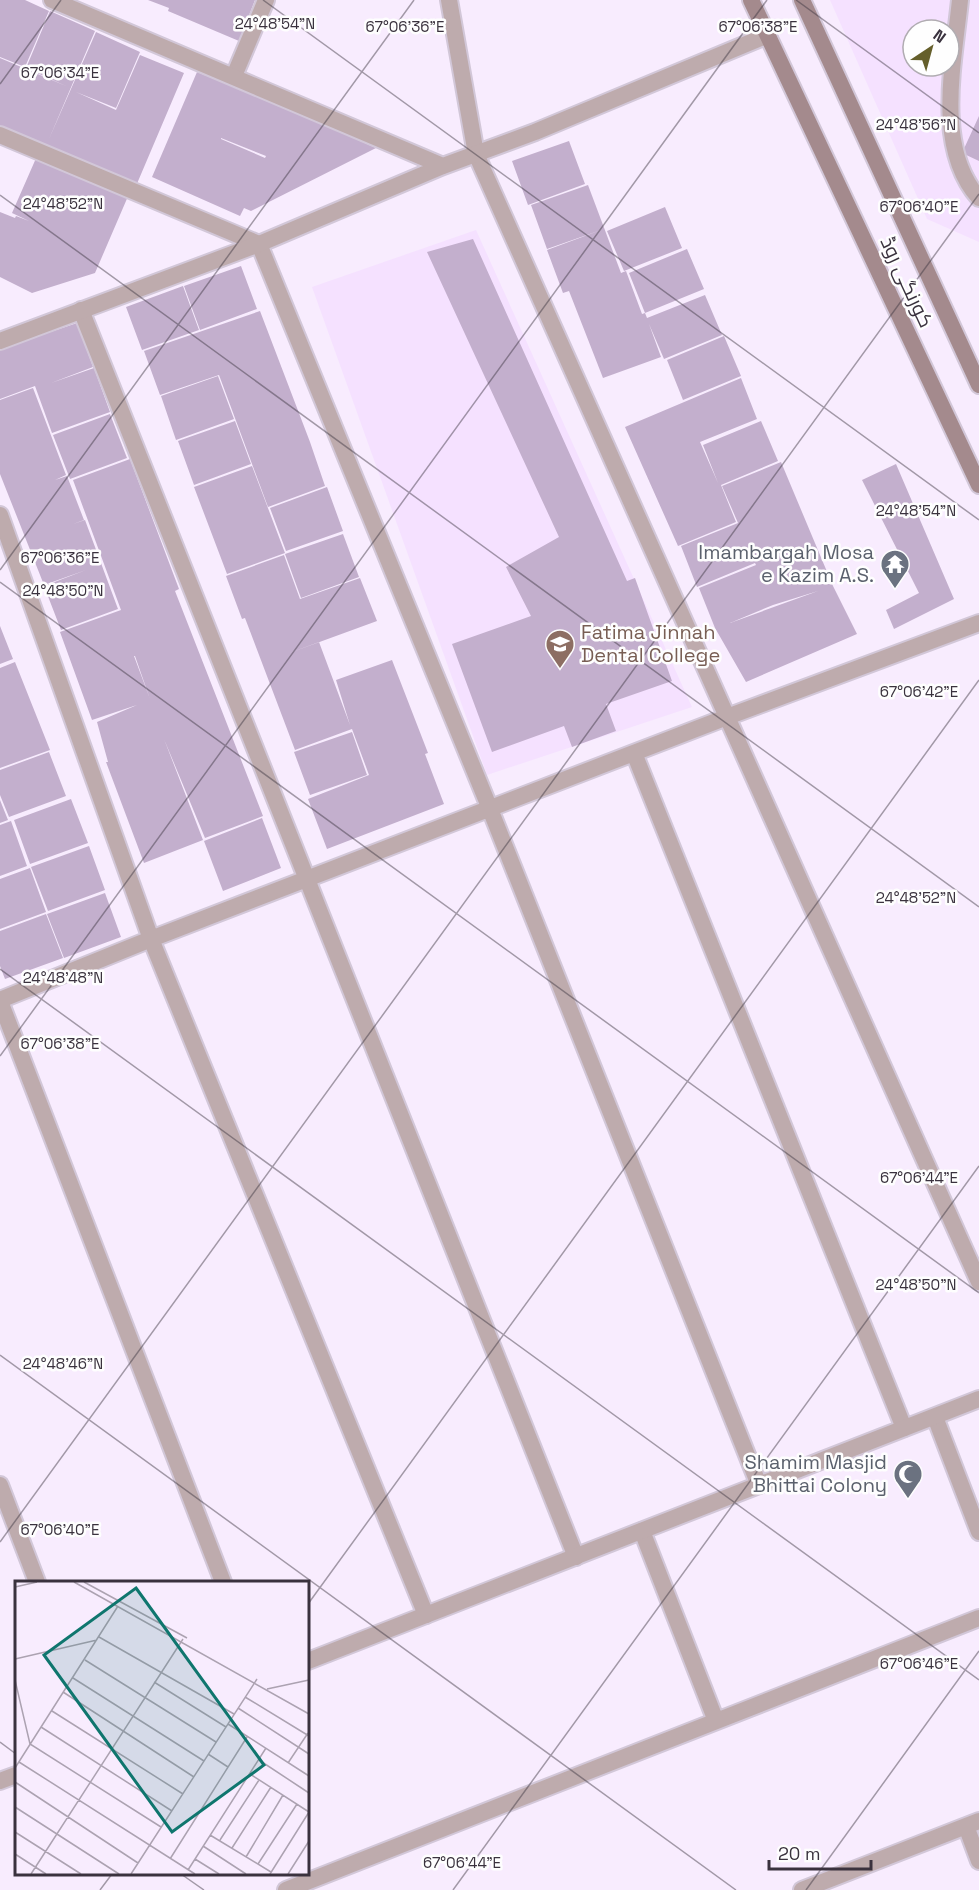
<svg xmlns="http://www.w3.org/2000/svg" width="979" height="1890" font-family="'Space Grotesk',Cairo,sans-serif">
<rect width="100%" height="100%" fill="#f8ecfe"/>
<path fill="#f5e1ff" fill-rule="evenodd" d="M830,0H979V242L927,219ZM913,30H949V66H913Z
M476,230L692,707L487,775L312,287Z"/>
<path fill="#c3afcd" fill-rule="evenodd" d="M0,0H25L49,11L25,67L0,57Z
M148,0H255L239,41L168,11L169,8Z
M50,11L95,31L49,139L96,32L140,52L116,108L76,92L116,110L140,55L184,73L136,186L0,126V58L66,86L26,68Z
M197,72L286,108L376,148L251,211L244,208L240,216L152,177ZM221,138L266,156L265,158L221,139Z
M979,116V161L962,153Z
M569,141L585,184L528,205L512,161Z
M37,156L129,194L95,273L32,293L0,277V212L15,218L16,216L29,221L12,213Z
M588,185L621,273L626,271L642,314L645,313L647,318L705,295L722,335L664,359L649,324L661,357L603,378L569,291L563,293L547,250L601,230L547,249L531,205Z
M665,207L682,248L624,271L607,231Z
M473,239L627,581L635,578L672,681L606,704L616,731L572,747L564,726L492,752L452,644L531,616L506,567L559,537L427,252Z
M687,249L704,289L645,313L629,273Z
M241,266L257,309L200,330L184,286Z
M183,286L199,330L142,350L126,307Z
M260,311L310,442L325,486L268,507L219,375L160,395L144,351Z
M77,323L93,367L51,383L94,368L110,412L52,433L35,386L0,399V349Z
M724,336L741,376L683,400L667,360Z
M218,376L234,419L176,440L161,396Z
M741,378L757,419L700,442L718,483L703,445L761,421L778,461L721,485L736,522L678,546L625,427Z
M33,388L66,475L55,480L67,476L84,520L73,524L85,520L118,609L61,630L44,586L86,570L44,585L0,474V400Z
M110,414L127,458L70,479L53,435Z
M235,421L251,464L194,485L178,441Z
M130,459L179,589L175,591L263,816L205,838L164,739L203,840L144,863L106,762H108L97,722L137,705L92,720L60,632L121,610L73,480ZM134,656H135L150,699Z
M781,462L833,586L857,634L746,682L715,628L699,588L756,565L755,563L697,587L681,546L738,523L722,486ZM818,591L730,623L773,605Z
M896,464L954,599L894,629L886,610L919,593L862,480Z
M252,466L285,553L227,574L194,487Z
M327,487L343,531L286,551L270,508Z
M343,534L359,577L301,598L285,554Z
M284,555L300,599L360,578L377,621L284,655L319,642L350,725L336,680L392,660L428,753L425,754L444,804L327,849L308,799L369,775L352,729L295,750L245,618L242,619L226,576Z
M0,626L13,659L0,664Z
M15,662L50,750L0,768V668Z
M352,732L367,775L310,795L294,752Z
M49,752L66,796L9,817L0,795V770Z
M71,799L88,843L30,864L14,820Z
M0,800L8,820L0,823Z
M262,818L281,868L223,891L204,841Z
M11,821L27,866L0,876V825Z
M89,846L105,890L48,911L31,867Z
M30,868L46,912L0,929V879Z
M105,893L121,937L64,958L47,914Z
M46,914L63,958L5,979L0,966V931Z"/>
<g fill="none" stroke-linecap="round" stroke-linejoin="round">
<g stroke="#d2c7d8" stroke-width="20">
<path id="service" d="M449,0L476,154
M960,0C954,61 934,148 979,198
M234,76L266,0
M0,135L259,244"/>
</g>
<g stroke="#d2c7d8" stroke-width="20">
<path id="minor" d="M476,154L979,1282
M259,244L490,809L759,1485
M81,310L576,1557
M0,515L151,939L426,1615
M634,753L904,1428
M0,1000L151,939L727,717L979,623
M0,1001L223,1582
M935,1417L979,1532
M0,1485L37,1582
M642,1531L716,1721
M966,1826L979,1861
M286,1890L979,1618
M802,1890L979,1821"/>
</g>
<g stroke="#d2c7d8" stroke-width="20">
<path id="tertiary" d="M52,0L443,166
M0,341L259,244L443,166L535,132L768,35
M308,1661L979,1399
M0,1781L16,1775"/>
</g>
<g stroke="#d2c7d8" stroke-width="20">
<path id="secondary" d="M751,0L979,485
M802,0L979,385"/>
</g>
<use href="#service" stroke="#beabad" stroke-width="16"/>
<use href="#minor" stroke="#beabad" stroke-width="16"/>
<use href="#tertiary" stroke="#beabad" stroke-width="16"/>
<use href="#secondary" stroke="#a48a8d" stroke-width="16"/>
</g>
<path fill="none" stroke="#3a323e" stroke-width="1.5" stroke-opacity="0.45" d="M263,0L979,520M796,0L979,133M0,84L61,0M0,195L979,907M0,570L414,0M0,582L979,1293M0,969L979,1680M0,1056L767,0M0,1355L736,1890M0,1542L979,194M308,1604L979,680M0,1742L16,1754M181,1874L204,1890M100,1890L112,1874M453,1890L979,1166M806,1890L979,1651"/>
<defs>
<g id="temple-pin" transform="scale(1.5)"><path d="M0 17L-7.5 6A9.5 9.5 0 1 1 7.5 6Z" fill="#6b7280" stroke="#fefefe"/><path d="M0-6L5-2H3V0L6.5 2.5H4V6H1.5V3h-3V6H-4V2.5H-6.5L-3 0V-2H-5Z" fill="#fff"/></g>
<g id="university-pin" transform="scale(1.5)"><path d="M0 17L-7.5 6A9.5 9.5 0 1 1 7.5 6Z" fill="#8d6e63" stroke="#fefefe"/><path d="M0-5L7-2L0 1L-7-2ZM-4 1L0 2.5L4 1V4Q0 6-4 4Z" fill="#fff"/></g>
<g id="mosque-pin" transform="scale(1.5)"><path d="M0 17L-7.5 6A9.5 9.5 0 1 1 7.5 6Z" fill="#6b7280" stroke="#fefefe"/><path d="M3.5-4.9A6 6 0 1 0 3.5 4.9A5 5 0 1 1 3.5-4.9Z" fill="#fff"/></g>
</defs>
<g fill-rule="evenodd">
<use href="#temple-pin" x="895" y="564"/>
<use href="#university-pin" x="560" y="644"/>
<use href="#mosque-pin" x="908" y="1474"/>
</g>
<g text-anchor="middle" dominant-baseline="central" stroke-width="5" stroke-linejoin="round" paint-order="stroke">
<g font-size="20" fill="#3a323e" stroke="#fefefe">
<text transform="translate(907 282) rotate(65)">کورنگی روڈ</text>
</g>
<g font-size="20" fill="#5b616d" stroke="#fefefe" text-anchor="end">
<text x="874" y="552">Imambargah Mosa<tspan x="874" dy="23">e Kazim A.S.</tspan></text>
<text x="887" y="1462">Shamim Masjid<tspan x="887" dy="23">Bhittai Colony</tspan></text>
</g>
<g font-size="20" fill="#785e54" stroke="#fefefe" text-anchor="start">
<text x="581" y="632">Fatima Jinnah<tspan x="581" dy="23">Dental College</tspan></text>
</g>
</g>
<g transform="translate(15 1581)">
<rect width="294" height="294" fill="#f8ecfe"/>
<path fill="none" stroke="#aca2b1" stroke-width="1.5" d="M59,1L294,133M69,1L172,57M0,6L22,1M84,56L219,133M0,78L82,59M70,79L201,161M58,97L189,180M0,99L15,163L146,246M139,101L211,146M252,108L294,99M48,111L179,196M230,116L294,155M223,127L294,173M37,130L168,213M213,143L294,195M26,146L157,230M193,173L213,186M244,179L294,212M4,181L180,293M273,182L293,152M0,187L103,25M235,193L294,231M0,201L123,282M0,226L104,293M0,251L66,293M195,254L256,291M205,259L244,199M188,265L231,293M217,267L256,206M0,273L31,293M231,276L268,214M155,278L232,156M180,278L204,293M243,283L282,223M173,289L251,167M16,293L168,58M116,293L242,98M255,293L294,231M273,293L294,260"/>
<path fill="#0f766e" fill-opacity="0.15" stroke="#0f766e" stroke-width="3" d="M121,7L249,184L157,251L29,74Z"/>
<rect width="294" height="294" fill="none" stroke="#3a323e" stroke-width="3"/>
</g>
<g font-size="15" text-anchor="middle" fill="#3a323e" stroke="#fefefe" stroke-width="5" stroke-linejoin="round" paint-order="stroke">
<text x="275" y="29">24°48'54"N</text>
<text x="405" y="32">67°06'36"E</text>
<text x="758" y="32">67°06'38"E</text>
<text x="60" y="78">67°06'34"E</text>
<text x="916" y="130">24°48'56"N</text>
<text x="63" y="209">24°48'52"N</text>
<text x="919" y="212">67°06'40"E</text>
<text x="916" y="516">24°48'54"N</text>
<text x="60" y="563">67°06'36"E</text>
<text x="63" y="596">24°48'50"N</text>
<text x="919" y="697">67°06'42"E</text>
<text x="916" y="903">24°48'52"N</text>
<text x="63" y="983">24°48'48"N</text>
<text x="60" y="1049">67°06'38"E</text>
<text x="919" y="1183">67°06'44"E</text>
<text x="916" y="1290">24°48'50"N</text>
<text x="63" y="1369">24°48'46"N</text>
<text x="60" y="1535">67°06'40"E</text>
<text x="919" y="1669">67°06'46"E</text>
<text x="462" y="1868">67°06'44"E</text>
</g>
<g transform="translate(931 48) rotate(36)"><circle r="28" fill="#fefefe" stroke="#b0acb1" stroke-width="1.5"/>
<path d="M0-4.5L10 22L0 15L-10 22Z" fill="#655f2b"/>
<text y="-9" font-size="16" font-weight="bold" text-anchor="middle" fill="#3a323e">N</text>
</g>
<path d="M769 1860v9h102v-9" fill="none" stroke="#3a323e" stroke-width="3"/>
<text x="778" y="1860" font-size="18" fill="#3a323e" stroke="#fefefe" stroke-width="4.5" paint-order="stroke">20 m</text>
</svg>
